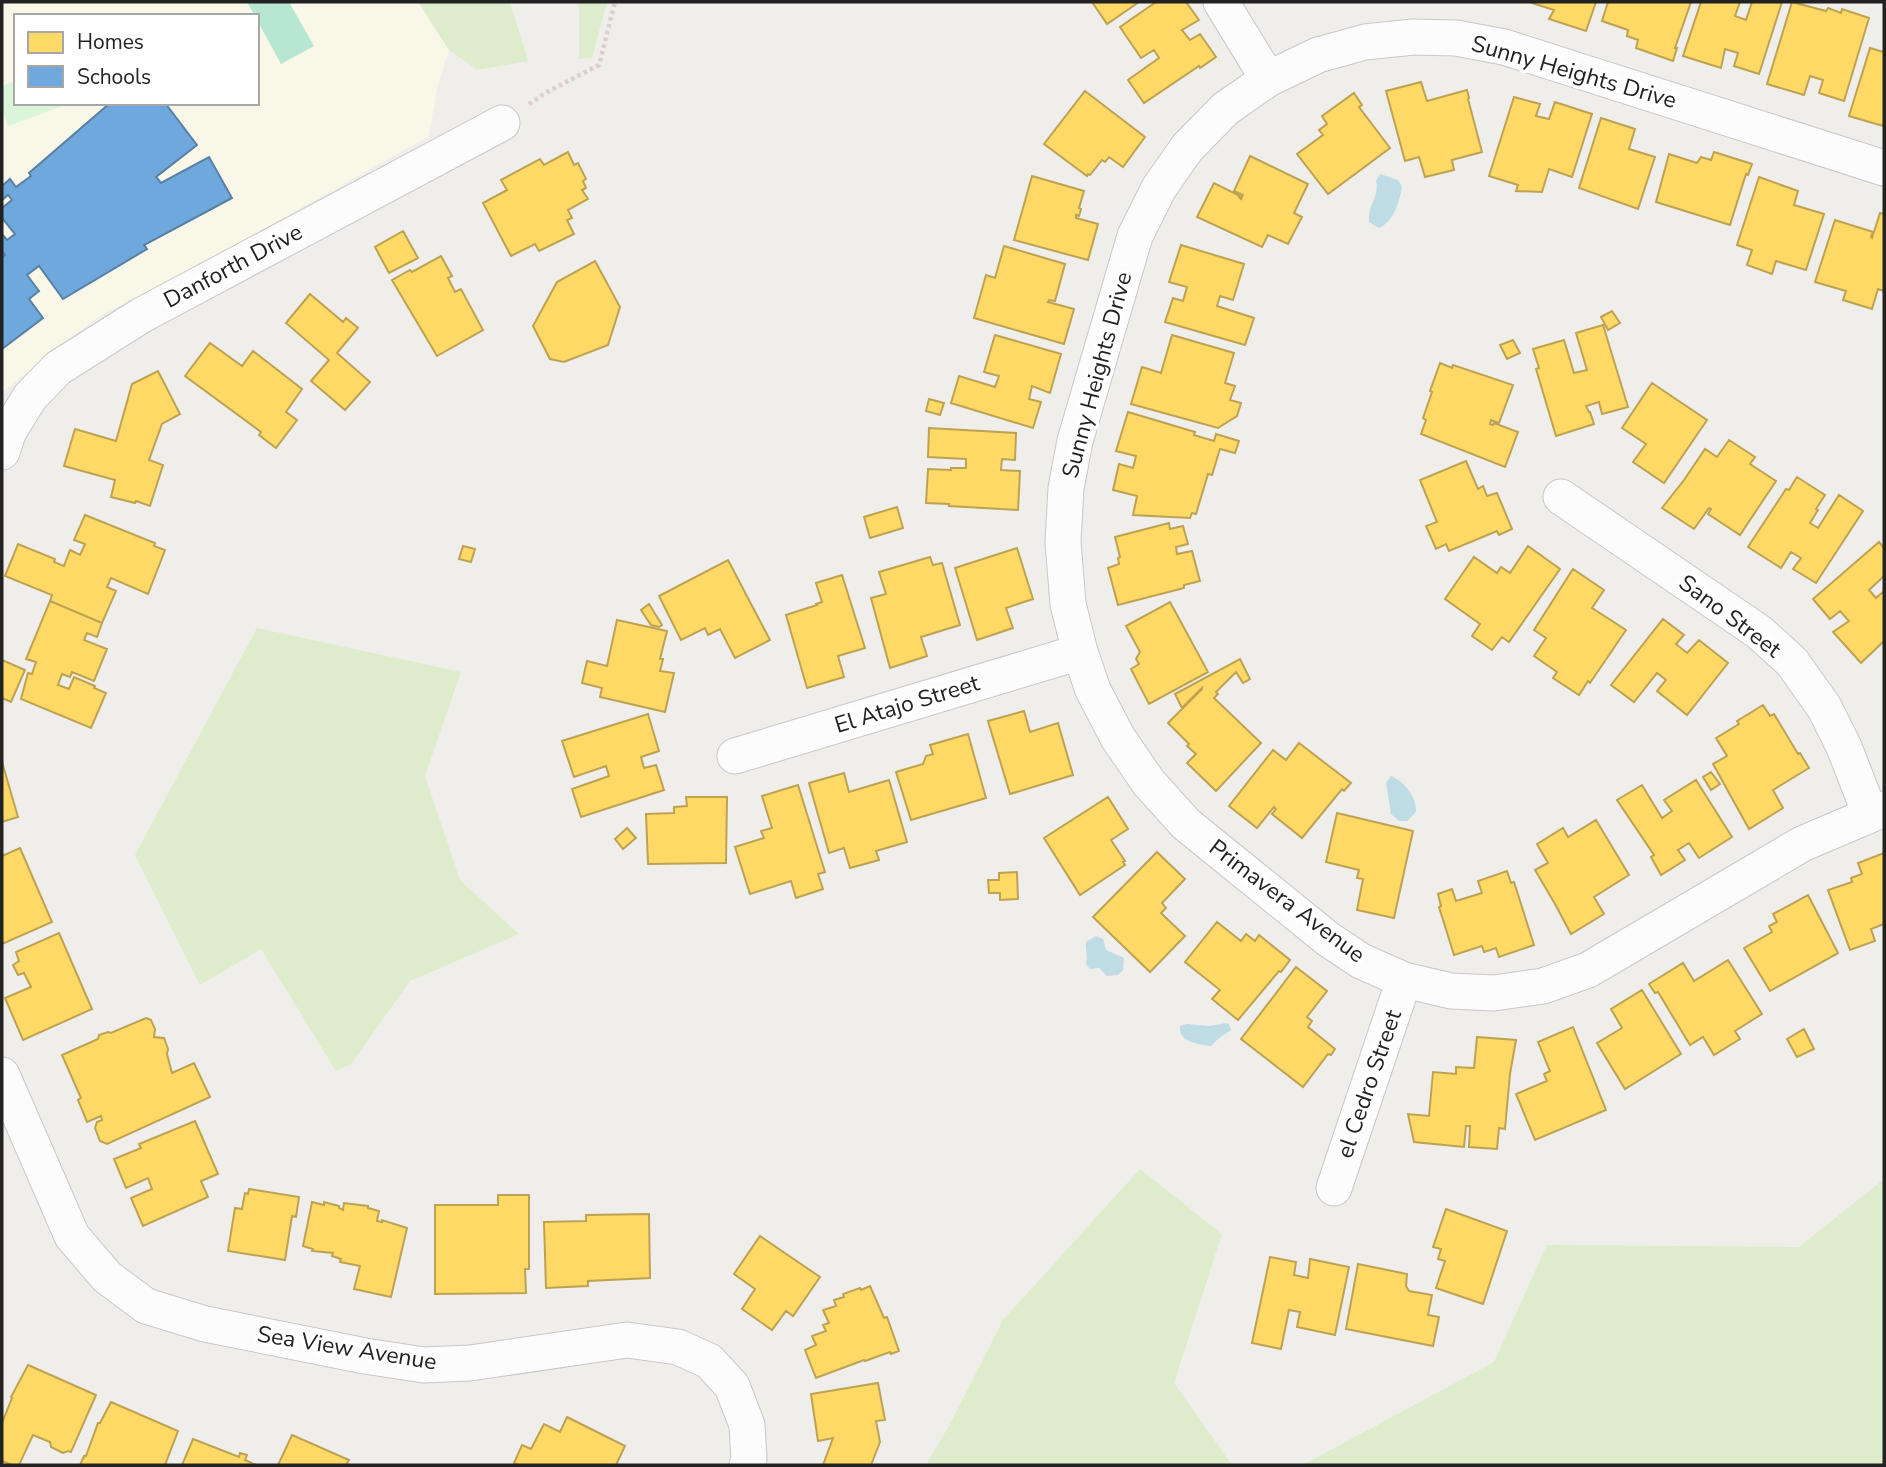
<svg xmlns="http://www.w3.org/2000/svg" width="1886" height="1467" font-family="'Nunito Sans',sans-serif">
<rect width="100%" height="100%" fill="#f0eeeb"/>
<path fill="#f8f7e8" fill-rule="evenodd" d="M2,2H418L449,50L437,88L429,136L212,258L98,317L2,392ZM16,16H257V103H16Z"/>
<path fill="#ddeccb" d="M418,2H510L528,61L478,70L449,50Z
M579,2H607L592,58L579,59Z
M257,628L461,672L425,776L460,880L519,934L410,981L351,1064L336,1071L261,949L200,985L135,855Z
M1140,1169L1222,1234L1174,1383L1232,1465H926L950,1424L1003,1320Z
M1884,1179V1465H1303L1494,1362L1547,1245L1799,1247Z"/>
<path fill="#daf5da" d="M16,81V103L68,104L8,126L2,109V86Z"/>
<path fill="#b7e6d2" d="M247,2H289L314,46L281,64L257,20V16H255Z"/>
<path fill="#bfdbe3" d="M1380,174L1398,180L1402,187C1399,203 1394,221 1379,228L1369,222C1367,206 1380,196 1376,181Z
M1391,776C1404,781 1417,797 1416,812L1407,821H1399L1391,814L1386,783Z
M1096,936L1103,939L1106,950L1124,958L1123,970L1118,975L1107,976L1099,968L1090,969L1086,964C1088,956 1085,950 1086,942Z
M1226,1023L1229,1024L1231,1030L1218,1039L1211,1046C1198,1044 1178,1042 1180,1026L1187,1024L1209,1026Z"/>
<path fill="#ffd966" stroke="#bda252" stroke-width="2" d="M1092,2H1139L1107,24Z
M1156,2H1186L1199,20L1182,30L1190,40L1200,34L1216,57L1200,68L1199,66L1144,103L1128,80L1159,58L1154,50L1141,58L1120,27Z
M1529,2H1596L1586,31L1549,19L1554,10Z
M1608,2H1691L1675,48H1677L1673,61L1636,48L1638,40L1627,36L1628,30L1602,21Z
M1701,2H1740L1735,16L1746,20L1752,2H1782L1759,74L1734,66L1738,53L1725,49L1721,68L1683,56Z
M1792,2L1826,11L1828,8L1841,13L1842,9L1869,18L1844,101L1819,93L1823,80L1810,76L1804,95L1767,84Z
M1870,48L1884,52V121L1883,126L1849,116Z
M1421,82L1427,101L1467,90L1469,98L1468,99L1482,152L1452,160L1454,170L1425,177L1419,157L1405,161L1386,91Z
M1085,91L1145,137L1123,167L1109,157L1105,162L1102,160L1090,175L1088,174L1087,176L1044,144Z
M1354,93L1362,105L1359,107L1390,148L1328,194L1297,154L1323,135L1319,130L1327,124L1322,116Z
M1514,97L1540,104L1536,116L1549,119L1555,102L1592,114L1572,177L1549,169L1542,192L1516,191L1518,185L1489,176Z
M1601,118L1635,129L1629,149L1655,157L1638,209L1579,188Z
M568,152L574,165L578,163L586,179L583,181L586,188L582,190L588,199L568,210L572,218L567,220L574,234L539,251L535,244L511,256L483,203L507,190L501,180L540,159L544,165Z
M1714,152L1752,164L1748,175L1746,174L1730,225L1656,202L1669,154L1697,163L1701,157L1711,160Z
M1250,156L1308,184L1294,213L1302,217L1288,244L1268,235L1262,247L1197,217L1214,183L1240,196L1239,197L1241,199L1243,195L1234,191Z
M1032,176L1084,191L1079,208L1081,209L1079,216L1076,215V218L1098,224L1088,260L1014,240Z
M1759,177L1798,191L1794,205L1824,214L1806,270L1776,261L1772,274L1747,265L1752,250L1737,245Z
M1880,213L1884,214V291L1878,289L1872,309L1843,300L1846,291L1815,282L1835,220L1873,232L1871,237L1872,238Z
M403,231L418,258L389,273L375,247Z
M1181,245L1244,264L1233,300L1220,296L1217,306L1254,318L1245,345L1165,322L1173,298L1183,301L1187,287L1169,282Z
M1004,246L1065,264L1055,301L1049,300L1048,302L1074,309L1064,344L974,318L986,275L995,278Z
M441,256L452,276L448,278L455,292L461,289L483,330L437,356L392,280L410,270L412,272Z
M595,261L620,307L608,345L564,362L550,359L533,326L557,282Z
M310,294L343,322L346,318L358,328L337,353L370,382L345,410L311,381L329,360L286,323Z
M1612,311L1620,323L1608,330L1601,317Z
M1603,325L1628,407L1602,414L1599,402L1586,406L1589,412H1590L1594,424L1556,436L1536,369L1539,368L1533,349L1564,340L1574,373L1587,370L1576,333Z
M995,335L1061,354L1050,393L1032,386L1029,399L1041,402L1033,428L951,403L959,376L995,387L999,376L984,372Z
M1172,335L1234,353L1225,383L1235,386L1230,400L1241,403L1237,416L1218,428L1131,404L1142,367L1161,373Z
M1513,340L1520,353L1507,359L1500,345Z
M210,343L242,366L253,351L302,389L286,412L297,420L276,448L259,435L261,432L185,376Z
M1440,363L1452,368L1453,365L1513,385L1499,423L1491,420L1490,424L1493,425L1494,423L1518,432L1505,467L1421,434L1426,420L1423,418L1432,392L1430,391Z
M158,371L180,414L162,424L149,460L163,465L150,506L136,501L135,503L111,497L115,480L64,466L75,429L116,441L132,384Z
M1652,383L1707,420L1664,483L1633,462L1646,444L1622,428Z
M929,399L944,403L940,415L926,411Z
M1128,412L1195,432L1194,435L1214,441L1216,434L1239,441L1235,453L1220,449L1212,475L1208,474L1196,514L1192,513L1190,518L1133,515L1137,496L1113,490L1119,464L1133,468L1136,456L1116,451Z
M929,428L1016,433L1015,460L1002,459L1001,470L1020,471L1018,510L949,506V504L926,503L928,469L951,470V468H966V459L928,457Z
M1729,440L1755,457L1750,464L1776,481L1740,535L1708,514L1711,509L1709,508L1694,529L1662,508L1684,480L1705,449L1717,457Z
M1466,461L1478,489L1483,486L1487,496L1497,493L1512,529L1499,535L1497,531L1449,551L1446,544L1436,549L1426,526L1437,522L1420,480Z
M1797,477L1825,495L1816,509L1818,510L1810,523L1818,528L1839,495L1863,511L1816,583L1793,569L1801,558L1791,552L1781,568L1748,547L1786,489L1789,490Z
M897,507L903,528L870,538L864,517Z
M85,515L155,543L154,546L165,550L148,594L111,578L107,587L116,591L102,623L50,601L52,595L5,576L18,544L55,559L54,562L64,566L70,550L80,555L85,544L74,540Z
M1169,523L1170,529L1183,526L1188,544L1176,547L1177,554L1192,551L1200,581L1184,585V588L1118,605L1108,568L1119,564L1118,558L1120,557L1115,537Z
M1879,542L1884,548V576L1869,590L1876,598L1884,591V641L1861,663L1833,632L1849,621L1840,611L1830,619L1813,599Z
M463,546L475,549L471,562L459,559Z
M1528,546L1560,569L1509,642L1502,637L1492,650L1472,636L1480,624L1445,599L1474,557L1497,573L1501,567L1510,573Z
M1017,548L1033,599L1006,608L1013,628L977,640L955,568Z
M930,557L933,565L942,563L960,625L921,637L927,656L890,668L871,598L886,594L879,572Z
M728,560L770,640L735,658L720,629L708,635L705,628L681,640L659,596Z
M1573,569L1604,590L1592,608L1626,630L1590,683L1588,681L1579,695L1553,678L1557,672L1534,656L1546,638L1534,630Z
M842,575L865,648L838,656L844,677L807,688L786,615L817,605L816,604L822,602L816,583Z
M50,601L102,623L97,637L87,633L84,640L107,649L94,681L72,672L70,677L62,674L58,685L69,689L74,677L95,686L94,688L106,693L91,728L21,699L28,673L32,674L36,662L26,659Z
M1170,602L1208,672L1149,704L1131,669L1139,664L1136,659L1140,652L1126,626Z
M649,604L662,625L659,627L651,625L641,610Z
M1663,619L1684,635L1676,644L1687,653L1699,640L1728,663L1687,715L1657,691L1666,680L1657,673L1634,702L1611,685Z
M617,620L667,631L660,659H663L660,671L674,673L665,712L600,697L602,688L582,683L587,661L607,666Z
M1240,659L1250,679L1243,683L1236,672L1216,692L1218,694L1214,698L1261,743L1216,791L1187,763L1196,754L1187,746L1189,744L1168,723L1202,689V688L1182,708L1175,694Z
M2,660L25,670L11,702L2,698Z
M1763,705L1770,716L1774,714L1798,754L1800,753L1809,768L1773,790L1783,808L1749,829L1713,764L1727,756L1716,738L1739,724L1737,721Z
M1024,711L1030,732L1058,723L1073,775L1010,794L988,721Z
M648,714L659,751L641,757L644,768L656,765L664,790L581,817L572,789L609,776L606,766L574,777L562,741Z
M968,734L986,798L911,820L896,772L923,764L926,756L933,754L930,745Z
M1299,743L1351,783L1344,791L1342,789L1302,838L1272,814L1276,809L1274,807L1257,828L1229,806L1273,750L1286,760Z
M2,762L18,817L2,822Z
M1711,772L1720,784L1711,790L1703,777Z
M844,773L849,792L889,780L907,842L876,851L879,860L850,868L844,848L829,853L809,783Z
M1696,780L1732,837L1699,858L1689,843L1678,850L1685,860L1661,875L1651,857L1654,855L1617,800L1642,785L1662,818L1672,811L1664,800Z
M798,785L825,872L818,874L823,889L796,898L791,881L750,894L735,847L764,838L761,831L772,828L762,796Z
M686,797H727L726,863L648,864L646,814L674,813V807L687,806Z
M1108,797L1128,829L1111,840L1125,861L1123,862L1125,865L1080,895L1044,838Z
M1337,813L1413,831L1394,918L1357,910L1363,879L1357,878L1359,870L1326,862Z
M1596,820L1629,875L1594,897L1604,914L1571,934L1555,904L1535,870L1548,863L1537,844L1563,828L1568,837Z
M627,828L636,838L623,849L615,839Z
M20,848L52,922L2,944V856Z
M1157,852L1185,879L1162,903L1166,908L1161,913L1185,936L1150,972L1093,917Z
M1884,853V924L1871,929L1875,941L1850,950L1828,890L1852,882L1851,878L1862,874L1858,863Z
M1507,871L1511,883L1514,882L1534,945L1499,957L1496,948L1484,952L1482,946L1454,955L1439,907L1441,906L1438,894L1452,889L1456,901L1482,893L1478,881Z
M1017,872L1018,899L1000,900V893H989L988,880H999V873Z
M1808,895L1838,953L1770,991L1744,948L1772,932L1769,926L1777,922L1773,914Z
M1217,922L1241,941L1246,934L1255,941L1259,935L1290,960L1281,972L1279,971L1238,1020L1212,999L1220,990L1185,962Z
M59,933L92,1009L23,1040L5,998L31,987L24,973L18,975L13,965L19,961L16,952Z
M1728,960L1762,1014L1735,1031L1740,1039L1714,1055L1703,1037L1690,1045L1658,992L1655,993L1649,984L1683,963L1694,981Z
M1296,967L1327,991L1307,1017L1312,1021L1308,1027L1335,1049L1331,1055L1328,1054L1303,1087L1241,1039Z
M1642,990L1681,1054L1625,1089L1597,1043L1622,1028L1611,1009Z
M146,1018L151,1020L155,1029L154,1037L164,1038L168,1049L167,1054L172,1073L194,1063L210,1097L107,1144L100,1141L95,1128L97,1122L102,1120L101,1116L87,1122L78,1100L81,1098L62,1055L98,1039L99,1035L108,1032L111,1033Z
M1573,1027L1606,1110L1535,1140L1516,1094L1547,1081L1544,1074L1550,1071L1538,1042Z
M1804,1029L1814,1049L1797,1057L1787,1039Z
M1477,1037L1516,1040L1510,1074L1505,1129L1499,1128L1497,1149L1469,1147L1470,1126H1466L1464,1147L1414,1142L1408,1114L1429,1116L1433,1072L1456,1074V1067L1474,1068Z
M195,1121L218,1174L201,1181L208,1197L143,1226L131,1198L152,1189L148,1178L126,1188L114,1159L141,1148L139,1144Z
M249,1189L299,1197L296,1217L292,1216L285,1260L228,1251L235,1208L242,1209L245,1193L248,1194Z
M498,1195H529V1269H525L526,1293L435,1294V1205H498Z
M312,1202L324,1205V1202L339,1206V1208L343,1210L344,1203L368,1206V1208L379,1211L377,1221L382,1222V1220L407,1228L391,1297L354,1289L360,1266L340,1262L341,1259L332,1256L333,1253L312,1251L313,1249L303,1246Z
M1446,1209L1507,1231L1483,1304L1436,1288L1445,1261L1438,1259L1441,1249L1433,1247Z
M649,1214L650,1278L588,1281V1286L546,1288L544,1222L586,1221V1215Z
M760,1236L820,1277L793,1316L786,1311L772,1330L742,1309L755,1289L734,1274Z
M1270,1257L1296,1262L1294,1275L1308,1278L1310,1259L1349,1267L1335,1335L1297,1327L1300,1312L1289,1310L1281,1349L1252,1343Z
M1358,1264L1407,1274L1406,1286L1409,1291L1432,1295L1428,1315L1439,1317L1433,1346L1346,1329Z
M870,1286L884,1318L887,1317L899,1351L891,1354L890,1352L865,1361L864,1360L816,1378L805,1350L816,1345L812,1336L826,1331L823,1325L829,1323L823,1310L836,1306L834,1300L844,1297L843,1294L860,1288L861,1290Z
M28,1365L96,1395L71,1452L68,1451L63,1453L51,1447L50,1442L33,1435L19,1465H12L2,1461V1423L12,1398L11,1397Z
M878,1383L885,1420L876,1421L880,1442L871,1465H823L833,1438L818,1441L811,1394Z
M111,1402L178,1431L165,1465H80L84,1456H86L98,1423H100Z
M567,1417L625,1446L616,1465H518L514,1463L522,1445L531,1449L544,1424L560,1432Z
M292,1435L349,1460L346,1465H278Z
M193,1439L239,1457L240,1453L247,1455L245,1460L256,1465H182Z"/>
<path fill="#6fa8dc" stroke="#5880a4" stroke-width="2" d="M110,103H165L197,145L156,177L161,183L209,157L232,198L144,245L147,249L63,299L39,266L27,275L39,291L29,299L43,318L2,349V258L5,255L2,251V234L7,240L15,234L2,218V208L12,200L8,195L2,200V186L10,179L16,187L31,176L29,173Z"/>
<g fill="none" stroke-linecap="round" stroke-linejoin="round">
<g stroke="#c9c8c7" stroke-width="37">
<path id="minor" d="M1221,2L1268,79
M1884,168L1504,47L1456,38L1413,37L1365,42L1318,55L1268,79L1225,109L1187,148L1159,188L1135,236L1075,441L1066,488L1063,542L1068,604L1080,652L1093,690L1118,738L1149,783L1186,824L1328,939L1361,961L1404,980L1451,991L1494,993L1543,986L1588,970L1802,844L1884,809
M2,452L9,431L30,397L58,368L142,315L502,123
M1561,497L1759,632L1792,662L1824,707L1844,747L1870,814
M735,756L1080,652
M2,1075L72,1236L107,1277L146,1306L205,1324L365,1356L424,1365L470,1363L627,1340L678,1347L709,1361L732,1386L747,1425L749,1460L747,1465
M1334,1188L1404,980"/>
</g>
<path stroke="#dccecd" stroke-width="4.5" stroke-dasharray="3.5 3.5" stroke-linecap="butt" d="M529,104L547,92L599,65L615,2"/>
<use href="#minor" stroke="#fdfcfc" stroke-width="35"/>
</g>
<g text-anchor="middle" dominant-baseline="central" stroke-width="7" stroke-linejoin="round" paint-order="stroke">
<g font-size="23" fill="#222" stroke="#fff">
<text transform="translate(1574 72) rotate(16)">Sunny Heights Drive</text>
<text transform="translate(233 266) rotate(-28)">Danforth Drive</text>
<text transform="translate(1097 375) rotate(-75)">Sunny Heights Drive</text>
<text transform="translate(1730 616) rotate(37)">Sano Street</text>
<text transform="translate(907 704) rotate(-17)">El Atajo Street</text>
<text transform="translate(1287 901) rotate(37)">Primavera Avenue</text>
<text transform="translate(1369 1084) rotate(-71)">el Cedro Street</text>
<text transform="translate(347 1348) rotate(9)">Sea View Avenue</text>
</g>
</g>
<rect width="1886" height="1467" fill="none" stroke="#222222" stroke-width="7"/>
<rect x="14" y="14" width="245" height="91" fill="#ffffff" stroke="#a7a7a7" stroke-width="2"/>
<rect x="28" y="32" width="35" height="21" fill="#ffd966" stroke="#a7a7a7" stroke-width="2"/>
<text x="77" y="49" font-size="21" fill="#222222">Homes</text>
<rect x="28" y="66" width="35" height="21" fill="#6fa8dc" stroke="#a7a7a7" stroke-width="2"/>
<text x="77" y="84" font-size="21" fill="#222222">Schools</text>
</svg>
